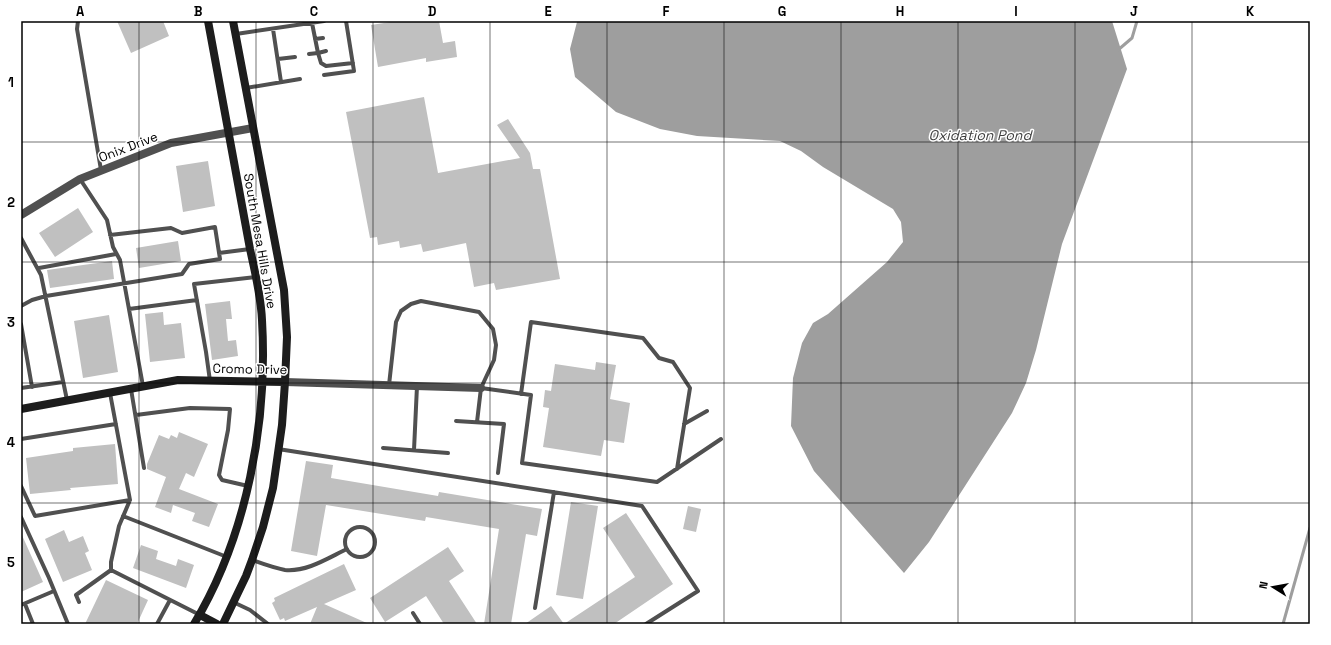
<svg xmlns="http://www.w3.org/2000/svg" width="1331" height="645" font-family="'Space Grotesk',sans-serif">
<rect width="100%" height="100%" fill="#fff"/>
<path fill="#9e9e9e" d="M579,21H1112L1127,69L1062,244L1036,350L1026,383L1012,413L929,542L904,573L814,471L791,426L793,378L802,343L813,323L828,314L887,262L903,242L901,222L893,209L823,167L801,151L780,141L697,136L660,129L616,112L575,77L570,49L577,22Z"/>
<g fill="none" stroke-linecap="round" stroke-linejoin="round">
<path stroke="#9e9e9e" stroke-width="3" d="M1118,50L1132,38L1137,21
M1283,624L1310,528"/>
</g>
<path fill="#c0c0c0" d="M117,21H163L169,36L131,53Z
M397,21H439L443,43L455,41L457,57L426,62V58L378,67L371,25Z
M424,97L438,173L520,158L497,125L508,119L530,153L533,169H540L560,279L496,290L494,283L474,287L466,243L423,252L421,244L400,248L399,241L378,245L377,237L370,238L346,112Z
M208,161L215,206L183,212L176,166Z
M78,208L93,232L55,257L39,233Z
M178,241L181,261L139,268L136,248Z
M112,261L114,279L50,288L47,270Z
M230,301L232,319H226L228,341L236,340L238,356L212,360L205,304Z
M163,312L164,325L181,323L185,358L150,362L145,314Z
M109,315L118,372L83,378L74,321Z
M596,362L616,365L610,399L630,403L624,443L604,440L601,456L543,447L549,408L543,407L545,390L551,391L555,364L595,370Z
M179,432L208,444L194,477L186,473L179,489L218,504L209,527L192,521L195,513L173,505L171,513L155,507L166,477L147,469V464L159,435L169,439L171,435L177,438Z
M115,444L118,484L70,488L71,490L30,494L26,458L73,451V448Z
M306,461L333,465L331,478L438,496L439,492L542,509L537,536L526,534L511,624H484L499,529L426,517L425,521L326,505L317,556L291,551Z
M571,502L598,506L583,599L556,595Z
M688,506L701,509L696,532L683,529Z
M626,513L673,584L614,624H525L551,606L564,624L635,577L603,528Z
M64,530L69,542L83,536L89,551L85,553L92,570L63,582L45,539Z
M21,533L43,582L21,592Z
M141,545L158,551L156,559L176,566L178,559L194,565L186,588L133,568Z
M448,547L464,571L449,581L477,624H444L426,596L385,622L370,598Z
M344,564L356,590L324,604L369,624H310L317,607L285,621L284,618L280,620L272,603L275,601L274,598Z
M106,580L148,600L137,624H85Z"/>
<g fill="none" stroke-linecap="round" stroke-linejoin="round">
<path stroke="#505050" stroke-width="4" d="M78,21L77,29L101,170
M273,29L281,82
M236,34L324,21
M315,39L323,38
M326,51L318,53L321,63L326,66L353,63
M309,54L318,53L312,23
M278,59L295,57
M324,75L354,71L346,21
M246,88L300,79
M80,179L107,220L113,247L120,260L143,386
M21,238L41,275L67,400
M219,253L250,249
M39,268L116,254
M21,306L32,300L46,296L182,274L189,264L220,259L215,227L182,233L171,228L110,235
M129,309L197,300
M21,324L32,387
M210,381L206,352L194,284L256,277
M389,385L396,322L401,311L411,304L421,301L479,312L493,329L496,345L494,360L481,388L477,422
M21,388L63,382
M481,388L531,395L522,463L657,482L721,439
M131,389L144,468
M110,393L130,500L119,526L111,562V570L200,615
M521,394L531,322L643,338L659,358L673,362L690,388L677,469
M136,415L190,408L230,409L228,430L219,475L222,480L248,486
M456,421L504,424L498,473
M684,424L707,411
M21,439L116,424
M383,448L448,453
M278,449L642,506L698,591L646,624
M414,450L417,386
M21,486L35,516L130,500
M123,516L227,557
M21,517L49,578L68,624
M345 542a15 15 0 1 1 30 0a15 15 0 1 1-30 0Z
M252,560C263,564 274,568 285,570C307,572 328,558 347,549
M79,602L76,595L111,570
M233,602L250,610L268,624
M25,604L33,624
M21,605L54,591
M535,608L554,492
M413,613L420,624
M157,624L170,600"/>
<path stroke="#505050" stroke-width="8" d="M21,215L80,179L171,143L253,128
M285,382L481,388"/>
<path stroke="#1d1d1d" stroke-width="8" d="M21,409L178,380L285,382
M200,615L217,624
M194,624C247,536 268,422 262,320C261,296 255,272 250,249L208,21
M223,624L246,576L252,560L263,527L273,488L282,425L285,382L287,337L284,290L233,21"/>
</g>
<path fill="none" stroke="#000" stroke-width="1" stroke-opacity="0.55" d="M139,21V624M256,21V624M373,21V624M490,21V624M607,21V624M724,21V624M841,21V624M958,21V624M1075,21V624M1192,21V624M21,142H1310M21,262H1310M21,383H1310M21,503H1310"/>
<g text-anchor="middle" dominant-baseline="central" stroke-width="3" stroke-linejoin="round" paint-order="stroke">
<g font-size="13" fill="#000" stroke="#fff">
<text transform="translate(128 147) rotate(-21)">Onix Drive</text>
<text transform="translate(260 241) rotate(80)">South Mesa Hills Drive</text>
<text transform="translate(250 369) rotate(1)">Cromo Drive</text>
</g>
<g font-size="14" font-style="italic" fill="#3f3f3f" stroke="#fff">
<text x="980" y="135">Oxidation Pond</text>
</g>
</g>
<rect width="1331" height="645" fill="none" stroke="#ffffff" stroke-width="44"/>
<g transform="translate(1273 587) rotate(281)" stroke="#ffffff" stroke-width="3" paint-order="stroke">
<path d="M0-3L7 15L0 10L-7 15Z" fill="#000000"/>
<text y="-6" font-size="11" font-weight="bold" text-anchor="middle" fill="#000000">N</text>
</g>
<rect x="22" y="22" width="1287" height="601" fill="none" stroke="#000" stroke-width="1.5"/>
<g font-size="13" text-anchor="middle" font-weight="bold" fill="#000">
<text x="80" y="16">A</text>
<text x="198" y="16">B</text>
<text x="314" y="16">C</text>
<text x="432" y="16">D</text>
<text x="548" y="16">E</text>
<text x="666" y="16">F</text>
<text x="782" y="16">G</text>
<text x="900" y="16">H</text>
<text x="1016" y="16">I</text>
<text x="1134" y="16">J</text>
<text x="1250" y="16">K</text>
<text x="11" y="87">1</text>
<text x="11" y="207">2</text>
<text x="11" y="327">3</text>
<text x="11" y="447">4</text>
<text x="11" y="567">5</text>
</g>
</svg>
